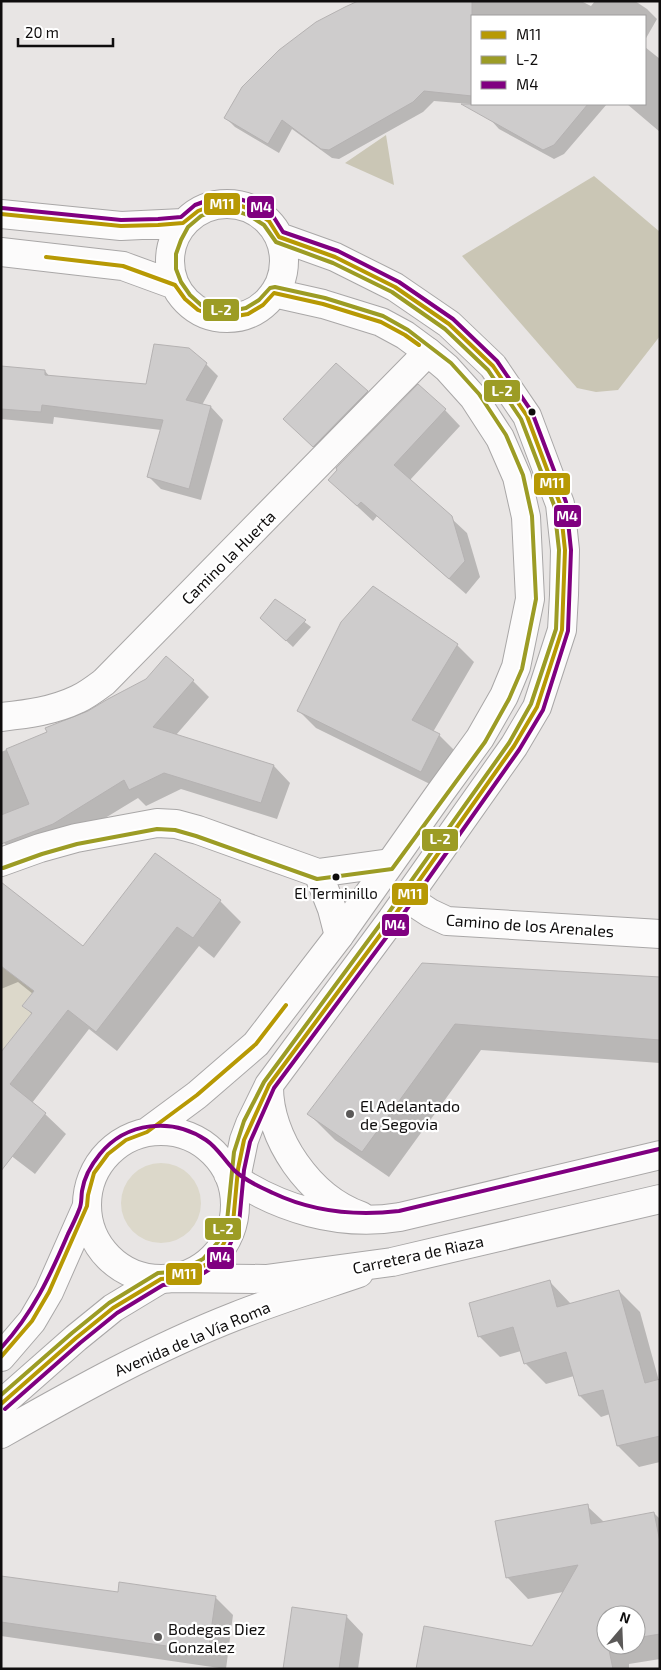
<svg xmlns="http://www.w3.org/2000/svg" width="661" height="1670" font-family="'Exo 2',sans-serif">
<rect width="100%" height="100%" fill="#e8e5e4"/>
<path fill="#dcd8ca" d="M1,966L34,991L22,1006L32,1013L1,1052Z
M121 1203a40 40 0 1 1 80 0a40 40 0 1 1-80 0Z"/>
<path fill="#cac6b5" d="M386,135L394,185L345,163Z
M594,176L660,232V336L618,390L596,392L577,388L462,256Z"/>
<path fill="#0003" fill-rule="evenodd" d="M362,1H581L591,6L595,1H635L647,9L657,19L645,40V16H472V104H607L564,154L554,159L499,129L489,118L495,106L434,101L423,112L339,159L332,158L292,129L279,153L235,127L225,117Z
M645,47L660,59V132L627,104H645Z
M206,364L218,376L202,405L211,407L223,420L201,500L161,489L149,477L161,430L54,417L53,424L1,419V368L45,371L50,377L147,386Z
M367,392L379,404L326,458L297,431Z
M445,410L460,426L410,480L467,533L480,577L466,594L377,516L373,521L345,495Z
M276,600L311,627L293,647L268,624Z
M457,645L474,662L433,732L439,735L456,752L438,788L316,728L299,711Z
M193,681L209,697L176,735L274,766L290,783L277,819L181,789L146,806L138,798L69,840L20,859L4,843L1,836V752L48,733Z
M156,854L220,901L241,922L214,958L199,946L117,1051L89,1029L32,1103L45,1114L66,1134L35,1174L1,1148V1054L32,1014L24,1006L33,994L18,982L1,989V902L84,947Z
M423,964L660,978V1063L481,1050L389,1177L335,1140L309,1114Z
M550,1282L571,1304L619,1291L640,1312L659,1381L660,1380V1462L639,1467L618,1446L610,1414L601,1417L580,1396L574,1376L546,1384L525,1363L521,1351L500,1357L479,1336Z
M587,1506L604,1522L654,1513L660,1519V1659L629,1664V1669H418L532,1647L563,1592L528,1599L507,1577ZM606,1615H636V1645H606Z
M1,1577L119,1594L120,1584L216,1598L233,1615L226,1669L1,1636Z
M346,1616L363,1634L358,1669H285Z"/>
<path fill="#cecccc" stroke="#b5b2b2" d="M358,1H472V96L424,91L413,102L329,150L321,149L282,120L268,144L224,118L242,87L279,50L316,22L345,7Z
M461,104H588L554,145L543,150Z
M154,344L189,348L207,363L186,400L211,406L189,489L147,477L163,420L42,405L41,412L1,409V366L45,370V375L146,384Z
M336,363L368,391L313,447L283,419Z
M418,384L446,409L394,465L452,516L465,561L449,579L361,502L357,506L328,480L337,470L336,468Z
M373,586L458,644L412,720L440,734L421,772L297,711L341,622Z
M275,599L306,620L286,641L260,618Z
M166,656L194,680L153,727L274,765L261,803L164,773L129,790L124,780L53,824L1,844V815L29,804L6,749L47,732L45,728L88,711L108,699L146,679Z
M155,853L221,900L193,938L177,927L96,1032L68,1010L10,1084L46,1113L1,1171V1052L32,1013L22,1006L34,991L1,966V882L83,946Z
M422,963L660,977V1040L455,1024L362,1152L307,1114Z
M550,1280L557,1307L619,1290L645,1383L660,1379V1436L617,1446L603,1390L579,1396L566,1352L524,1364L513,1327L478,1337L469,1303Z
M588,1504L591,1524L654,1512L660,1542V1634L636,1638V1615H606V1645H608L613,1669H416L424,1626L532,1646L578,1565L506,1578L495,1521Z
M1,1576L118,1592L119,1582L216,1596L208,1652L1,1622Z
M292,1607L347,1615L339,1669H283Z"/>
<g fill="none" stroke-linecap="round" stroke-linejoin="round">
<g stroke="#a9a7a7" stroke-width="30">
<path id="minor" d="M1,717C28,714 53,711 78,699C87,695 96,688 104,682L428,352
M1,862L40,848L76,838L157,823L176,824L198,830L318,873L390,863
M318,873L332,909L339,936
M407,898L430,913L447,921L660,934"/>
</g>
<g stroke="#a9a7a7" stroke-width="30">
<path id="major" d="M1,1357L32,1321L49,1292L87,1206
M1,1404L76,1338L113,1308L161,1279
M1,1434C77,1391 154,1348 236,1316C277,1300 318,1287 359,1273"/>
</g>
<g stroke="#a9a7a7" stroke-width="30">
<path id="highway" d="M170 261a57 57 0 1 1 114 0a57 57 0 1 1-114 0Z
M1,214L121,226L183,223
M1,252L123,266L175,285
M269,1085C268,1138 310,1198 361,1216
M87 1205a74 74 0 1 1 148 0a74 74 0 1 1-148 0Z
M147,1132L197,1095L256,1044L339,936L440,793L480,738L504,696L516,667L530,599L526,517L517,477L500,438L474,398L447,368L428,352L405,335L381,322L323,304L274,293
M228,1174C278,1209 340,1227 400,1217L660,1155
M235,1198L238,1169L244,1140L250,1124L269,1085L392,919L514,746L537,707L562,630L564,595L565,550L560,504L527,416L493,366L449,324L395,287L335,257L279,237
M173,1278L266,1279L392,1262L660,1199"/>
</g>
<use href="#minor" stroke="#fcfbfb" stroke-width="28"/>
<use href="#major" stroke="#fcfbfb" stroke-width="28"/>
<use href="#highway" stroke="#fcfbfb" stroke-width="28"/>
<g stroke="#fff" stroke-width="8">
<path id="bus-1" d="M1,214L121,226L158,225L183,223L198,211L216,204H235L253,210L269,221L279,237L335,257L395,287L449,324L493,366L527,416L560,504L565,550L562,630L537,707L514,746L392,919L269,1085L244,1140L238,1169L233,1223L223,1245L207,1264L196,1270L173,1278L161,1279L113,1308L76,1338L1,1404
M46,257L123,266L175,285L185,299L198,310L214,316L231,317L248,314L263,305L274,293L323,304L381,322L405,335L419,345
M1,1357L32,1321L49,1292L87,1206L88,1195L94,1173L108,1154L126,1140L147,1132L197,1095L256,1044L286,1005"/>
</g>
<g stroke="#fff" stroke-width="8">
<path id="bus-2" d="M1,1395L72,1333L109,1303L158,1273L172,1272L193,1264L203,1259L218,1242L227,1221L234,1152L244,1121L264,1082L387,915L509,743L531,704L556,629L559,550L554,505L521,419L488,370L445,329L392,292L333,263L276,242L264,225L250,216L234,210H217L201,216L188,227L181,240L176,254V269L181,282L190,295L201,305L215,310L231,311L246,308L259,300L270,288L275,287L325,298L383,316L408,330L451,363L479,394L506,435L523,475L532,516L536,599L522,669L509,699L485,742L392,869L317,879L196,836L175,830L157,829L77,844L42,854L3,868"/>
</g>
<g stroke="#fff" stroke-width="8">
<path id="bus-3" d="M2,208L121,220L158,219L181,217L195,205L214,198H236L256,204L273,216L283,232L338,251L399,282L453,319L497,361L532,412L566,502L571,550L568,631L543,710L519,750L397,923L274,1088L250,1142L244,1170L239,1224L228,1249L210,1269L199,1276L175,1284L163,1285L117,1313L80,1343L5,1409
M1,1348C33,1313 50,1276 68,1234C72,1226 76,1218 79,1210C82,1204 81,1198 82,1191C84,1177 91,1165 100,1154C126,1122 172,1117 206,1140C218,1148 224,1160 234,1170C244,1180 260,1187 273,1193C313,1212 356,1216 399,1211L659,1149"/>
</g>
<use href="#bus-1" stroke="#b79904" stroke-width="4"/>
<use href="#bus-2" stroke="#9c9c25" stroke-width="4"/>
<use href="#bus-3" stroke="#800080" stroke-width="4"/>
</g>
<g fill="#0f0d0d" stroke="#fff" stroke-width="2">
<circle cx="532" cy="412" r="4.5"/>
<circle cx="336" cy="877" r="4.5"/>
</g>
<g fill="#5b5958" stroke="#fff" stroke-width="2">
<circle cx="350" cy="1114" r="5"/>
<circle cx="158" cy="1637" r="5"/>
</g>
<g text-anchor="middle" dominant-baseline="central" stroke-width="4.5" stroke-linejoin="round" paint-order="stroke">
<g font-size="15" fill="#0f0d0d" stroke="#fff">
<text x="336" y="893">El Terminillo</text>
</g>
<g font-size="16" fill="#0f0d0d" stroke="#fff">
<text transform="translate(228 557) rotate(-45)">Camino la Huerta</text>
<text transform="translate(530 925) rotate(4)">Camino de los Arenales</text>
<text transform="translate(418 1254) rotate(-12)">Carretera de Riaza</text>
<text transform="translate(192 1338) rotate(-23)">Avenida de la Vía Roma</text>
</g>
<g font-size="16" fill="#0f0d0d" stroke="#fff" text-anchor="start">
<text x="360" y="1105">El Adelantado<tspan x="360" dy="18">de Segovia</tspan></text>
<text x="168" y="1628">Bodegas Diez<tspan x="168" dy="18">Gonzalez</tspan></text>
</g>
</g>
<g stroke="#fff" stroke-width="2">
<rect x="203" y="192" width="38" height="24" rx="5" fill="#b79904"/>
<rect x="246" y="195" width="29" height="24" rx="5" fill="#800080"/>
<rect x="202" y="298" width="38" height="24" rx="5" fill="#9c9c25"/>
<rect x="483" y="379" width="38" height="24" rx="5" fill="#9c9c25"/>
<rect x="533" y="472" width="38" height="24" rx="5" fill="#b79904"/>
<rect x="553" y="504" width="29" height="24" rx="5" fill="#800080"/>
<rect x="421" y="828" width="38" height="24" rx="5" fill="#9c9c25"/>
<rect x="391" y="882" width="38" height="24" rx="5" fill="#b79904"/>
<rect x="381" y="913" width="29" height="24" rx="5" fill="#800080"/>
<rect x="204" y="1217" width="38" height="24" rx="5" fill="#9c9c25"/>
<rect x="206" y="1246" width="29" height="24" rx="5" fill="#800080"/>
<rect x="165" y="1262" width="38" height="24" rx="5" fill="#b79904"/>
</g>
<g font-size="14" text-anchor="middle" font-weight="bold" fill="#fff">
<text x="222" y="209">M11</text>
<text x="261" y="212">M4</text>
<text x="221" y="315">L-2</text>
<text x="502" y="396">L-2</text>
<text x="552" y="488">M11</text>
<text x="567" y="521">M4</text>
<text x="440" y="844">L-2</text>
<text x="410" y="899">M11</text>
<text x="395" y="930">M4</text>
<text x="223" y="1234">L-2</text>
<text x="220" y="1262">M4</text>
<text x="184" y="1279">M11</text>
</g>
<rect width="661" height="1670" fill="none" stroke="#0f0d0d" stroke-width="5"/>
<rect x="471" y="15" width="175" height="90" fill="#ffffff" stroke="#9f9e9e"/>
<rect x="481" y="31" width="25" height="8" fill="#b79904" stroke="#9f9e9e"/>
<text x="516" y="40" font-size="15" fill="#0f0d0d">M11</text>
<rect x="481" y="56" width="25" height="8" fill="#9c9c25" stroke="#9f9e9e"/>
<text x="516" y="65" font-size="15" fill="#0f0d0d">L-2</text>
<rect x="481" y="81" width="25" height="8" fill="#800080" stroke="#9f9e9e"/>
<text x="516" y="90" font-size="15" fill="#0f0d0d">M4</text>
<g transform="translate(621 1630) rotate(19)"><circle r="24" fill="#ffffff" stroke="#9f9e9e"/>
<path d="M0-4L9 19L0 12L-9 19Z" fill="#5b5958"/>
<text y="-8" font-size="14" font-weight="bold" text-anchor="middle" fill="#0f0d0d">N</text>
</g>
<path d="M18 38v8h95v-8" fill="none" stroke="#0f0d0d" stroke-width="2.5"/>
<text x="25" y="38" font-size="15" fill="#0f0d0d" stroke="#ffffff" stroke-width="4" paint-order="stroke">20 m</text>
</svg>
